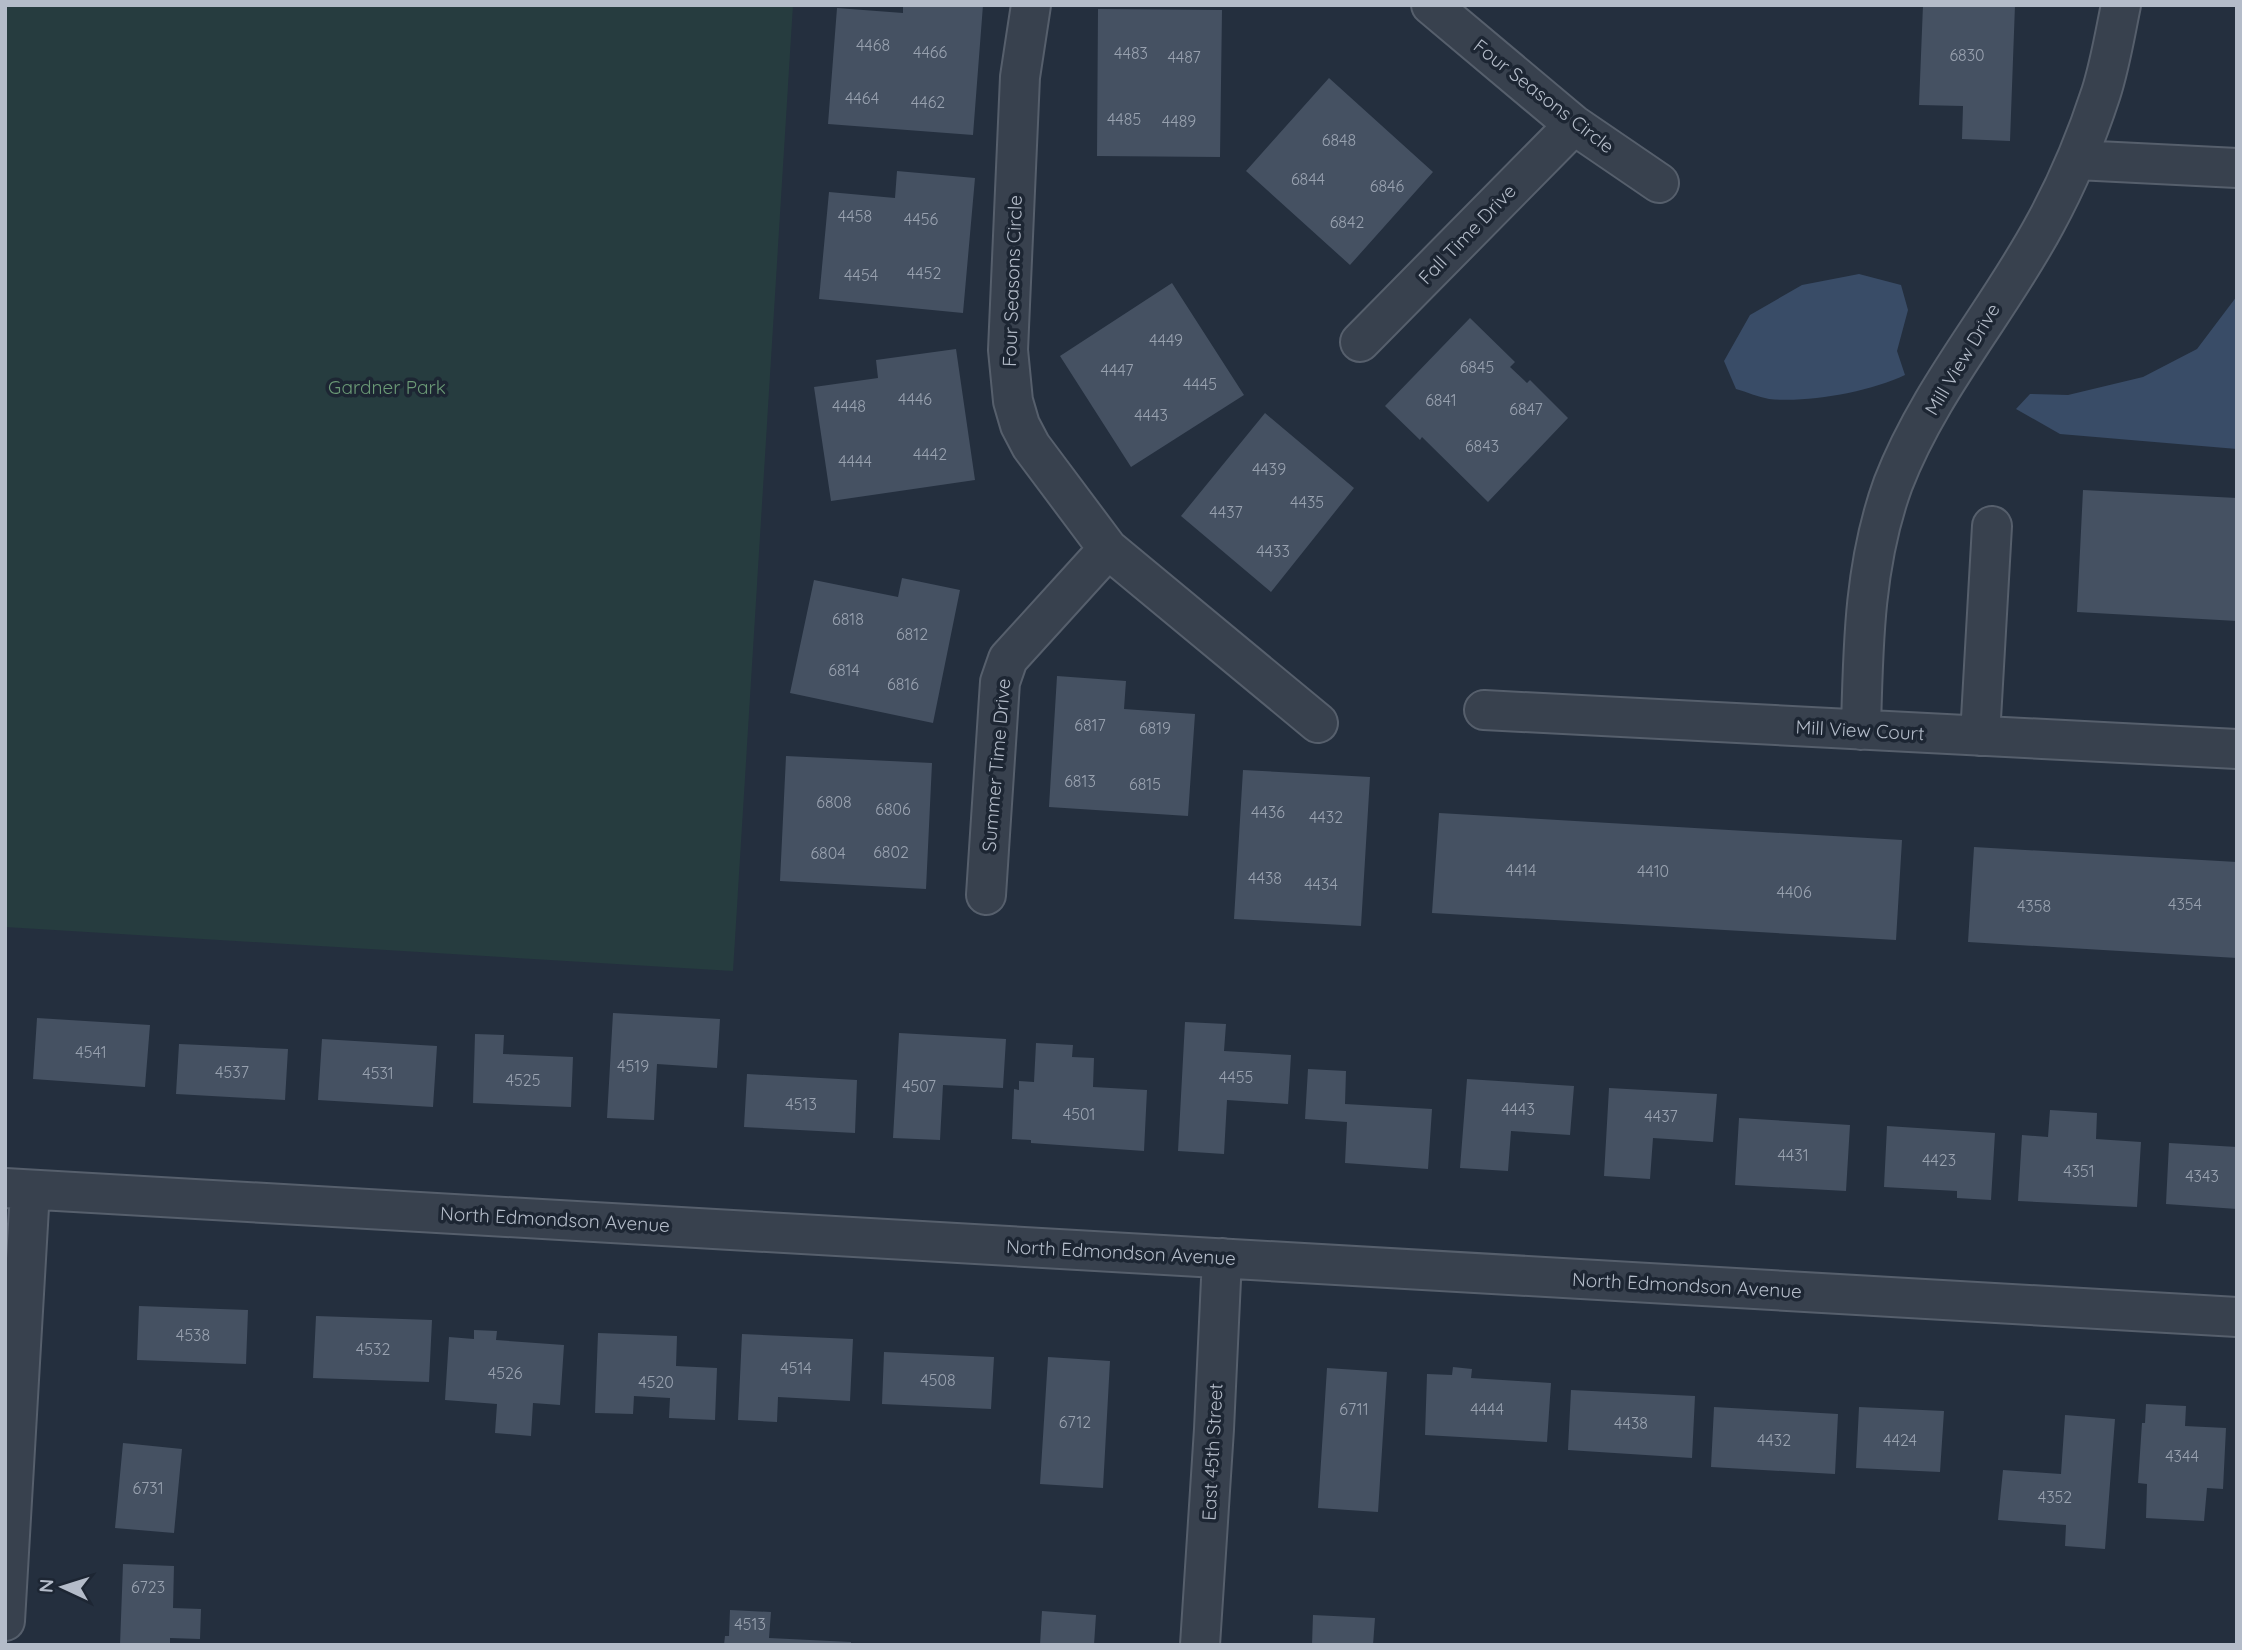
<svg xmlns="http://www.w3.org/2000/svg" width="2242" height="1650" font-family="Quicksand,sans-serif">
<rect width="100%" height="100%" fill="#242f3e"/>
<path fill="#263c3f" d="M5,5H793L733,971L5,927Z"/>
<path fill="#394c67" d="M1859,274L1901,285L1908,310L1897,351L1905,375C1869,392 1808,403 1769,399C1758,397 1747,392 1736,389L1724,361L1750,315L1802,285Z
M2237,296V449L2060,434L2016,409L2030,394L2068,395L2143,377L2197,349Z"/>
<path fill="#455162" d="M903,5H983L973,135L828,124L837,8L903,13Z
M1923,5H2015L2010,141L1962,139L1963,106L1919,105Z
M1098,9L1222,10L1220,157L1097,156Z
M1329,78L1433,172L1350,265L1246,171Z
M897,171L975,178L963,313L819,299L829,192L895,198Z
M1172,283L1244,395L1131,467L1060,356Z
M1470,318L1515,362L1510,367L1527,383L1530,380L1568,418L1488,502L1422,437L1420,440L1385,406Z
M956,349L975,480L831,501L814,387L878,378L876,360Z
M1265,413L1354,488L1271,592L1181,516Z
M2083,490L2237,498V621L2077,612Z
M902,578L960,590L933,723L790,693L814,580L898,597Z
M1057,676L1126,681L1124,709L1195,714L1188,816L1049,807Z
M786,756L932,763L926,889L780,881Z
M1243,770L1370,777L1361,926L1234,919Z
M1439,813L1902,840L1896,940L1432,913Z
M1974,847L2237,862V958L1968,942Z
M613,1013L720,1019L717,1068L657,1064L654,1120L607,1118Z
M37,1018L150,1025L145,1087L33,1079Z
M1185,1022L1226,1024L1224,1051L1291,1055L1288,1104L1227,1100L1224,1154L1178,1151Z
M899,1033L1006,1039L1003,1088L943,1085L940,1140L893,1138Z
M475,1034L504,1035L503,1054L573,1057L571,1107L473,1103Z
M322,1039L437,1046L433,1107L318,1100Z
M1036,1043L1073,1045L1072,1057L1094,1058L1093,1087L1147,1090L1144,1151L1031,1143V1140L1012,1139L1014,1089L1019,1090V1081L1034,1082Z
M179,1044L288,1049L285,1100L176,1094Z
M1308,1069L1346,1071L1345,1104L1432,1109L1428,1169L1345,1163L1347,1122L1305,1119Z
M747,1074L857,1080L855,1133L744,1127Z
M1467,1079L1574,1086L1570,1135L1511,1131L1508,1171L1460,1168Z
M1609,1088L1717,1094L1713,1142L1653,1138L1650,1179L1604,1176Z
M2050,1110L2097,1113L2096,1139L2141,1142L2137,1207L2018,1201L2022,1135L2048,1137Z
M1739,1118L1850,1125L1846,1191L1735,1185Z
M1887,1126L1995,1133L1991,1200L1957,1198V1191L1884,1187Z
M2169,1143L2237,1147V1209L2166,1204Z
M139,1306L248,1310L246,1364L137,1360Z
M316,1316L432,1320L429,1382L313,1378Z
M474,1330L497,1331L496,1340L564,1345L560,1405L533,1403L531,1436L495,1433L497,1404L445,1400L449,1337L474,1339Z
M598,1333L677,1336L676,1366L717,1368L715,1420L669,1418L670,1398L634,1396L633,1414L595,1413Z
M742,1334L853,1339L850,1401L778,1397L777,1422L738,1420Z
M884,1352L994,1357L991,1409L882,1404Z
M1048,1357L1110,1361L1103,1488L1040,1484Z
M1453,1367L1472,1369L1471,1378L1551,1383L1547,1442L1425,1435L1427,1374L1452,1375Z
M1327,1368L1387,1372L1378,1512L1318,1508Z
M1571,1390L1695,1396L1692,1458L1568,1450Z
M2146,1404L2186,1406L2185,1426L2226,1428L2223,1489L2207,1488L2204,1521L2146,1518L2147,1484L2138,1483L2142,1423H2145Z
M1714,1407L1838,1414L1835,1474L1711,1467Z
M1859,1407L1944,1411L1940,1472L1856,1468Z
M2065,1415L2115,1419L2105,1549L2065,1546L2066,1525L1998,1520L2003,1470L2061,1474Z
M123,1443L182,1449L174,1533L115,1528Z
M123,1564L174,1566L173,1608L201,1609L200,1639L170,1638V1645H120Z
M730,1610L771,1612L769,1638L851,1642V1645H724L725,1636H729Z
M1042,1611L1096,1615L1094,1645H1040Z
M1313,1615L1375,1618L1373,1645H1312Z"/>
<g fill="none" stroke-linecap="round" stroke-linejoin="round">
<g stroke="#565f6c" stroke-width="42">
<path id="minor" d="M1031,5L1020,77L1008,350L1013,401L1020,425L1031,446L1108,549L1318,723
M1431,5L1574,125L1659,183
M2077,160L2237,168
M1360,342L1574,125
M1484,710L2237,749
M1861,730C1863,646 1864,564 1893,484C1929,390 1998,312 2045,224C2068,182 2086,139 2101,93C2110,65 2115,34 2121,5
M1980,736L1992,526
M986,895L1000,682L1008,659L1108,549
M5,1188L2237,1317
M5,1621L30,1190
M1200,1645L1214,1429L1222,1258"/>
</g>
<use href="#minor" stroke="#38414e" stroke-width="38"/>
</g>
<g text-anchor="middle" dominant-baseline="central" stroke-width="7" stroke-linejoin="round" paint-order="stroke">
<g font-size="16" fill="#98a1af">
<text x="873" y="45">4468</text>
<text x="930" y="52">4466</text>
<text x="1131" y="53">4483</text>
<text x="1967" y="55">6830</text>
<text x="1184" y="57">4487</text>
<text x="862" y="98">4464</text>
<text x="928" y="102">4462</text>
<text x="1124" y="119">4485</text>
<text x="1179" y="121">4489</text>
<text x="1339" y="140">6848</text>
<text x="1308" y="179">6844</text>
<text x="1387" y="186">6846</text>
<text x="855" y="216">4458</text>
<text x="921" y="219">4456</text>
<text x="1347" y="222">6842</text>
<text x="924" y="273">4452</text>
<text x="861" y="275">4454</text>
<text x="1166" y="340">4449</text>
<text x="1477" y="367">6845</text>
<text x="1117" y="370">4447</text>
<text x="1200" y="384">4445</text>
<text x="915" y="399">4446</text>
<text x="1441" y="400">6841</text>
<text x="849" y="406">4448</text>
<text x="1526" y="409">6847</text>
<text x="1151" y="415">4443</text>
<text x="1482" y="446">6843</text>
<text x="930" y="454">4442</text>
<text x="855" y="461">4444</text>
<text x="1269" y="469">4439</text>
<text x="1307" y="502">4435</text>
<text x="1226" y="512">4437</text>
<text x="1273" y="551">4433</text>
<text x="848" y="619">6818</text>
<text x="912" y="634">6812</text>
<text x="844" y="670">6814</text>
<text x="903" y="684">6816</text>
<text x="1090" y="725">6817</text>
<text x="1155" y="728">6819</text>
<text x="1080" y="781">6813</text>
<text x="1145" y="784">6815</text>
<text x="834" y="802">6808</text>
<text x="893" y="809">6806</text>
<text x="1268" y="812">4436</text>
<text x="1326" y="817">4432</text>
<text x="891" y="852">6802</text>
<text x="828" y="853">6804</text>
<text x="1521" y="870">4414</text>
<text x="1653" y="871">4410</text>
<text x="1265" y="878">4438</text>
<text x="1321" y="884">4434</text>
<text x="1794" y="892">4406</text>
<text x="2185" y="904">4354</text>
<text x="2034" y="906">4358</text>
<text x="91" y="1052">4541</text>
<text x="633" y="1066">4519</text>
<text x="232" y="1072">4537</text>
<text x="378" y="1073">4531</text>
<text x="1236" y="1077">4455</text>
<text x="523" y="1080">4525</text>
<text x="919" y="1086">4507</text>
<text x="801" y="1104">4513</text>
<text x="1518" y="1109">4443</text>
<text x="1079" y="1114">4501</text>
<text x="1661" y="1116">4437</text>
<text x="1793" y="1155">4431</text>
<text x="1939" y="1160">4423</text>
<text x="2079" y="1171">4351</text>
<text x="2202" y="1176">4343</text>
<text x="193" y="1335">4538</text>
<text x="373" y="1349">4532</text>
<text x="796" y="1368">4514</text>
<text x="505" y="1373">4526</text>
<text x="938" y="1380">4508</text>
<text x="656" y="1382">4520</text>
<text x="1354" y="1409">6711</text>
<text x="1487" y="1409">4444</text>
<text x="1075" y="1422">6712</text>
<text x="1631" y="1423">4438</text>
<text x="1774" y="1440">4432</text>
<text x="1900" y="1440">4424</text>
<text x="2182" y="1456">4344</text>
<text x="148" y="1488">6731</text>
<text x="2055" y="1497">4352</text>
<text x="148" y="1587">6723</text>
<text x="750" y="1624">4513</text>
</g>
<g font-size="19" fill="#b4bcc9" stroke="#1d2633">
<text transform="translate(1544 96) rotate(38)">Four Seasons Circle</text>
<text transform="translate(1467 234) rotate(-46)">Fall Time Drive</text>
<text transform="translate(1012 281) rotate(-88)">Four Seasons Circle</text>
<text transform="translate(1962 359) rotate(-59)">Mill View Drive</text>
<text transform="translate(1860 730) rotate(3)">Mill View Court</text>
<text transform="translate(996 765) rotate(-85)">Summer Time Drive</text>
<text transform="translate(555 1219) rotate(3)">North Edmondson Avenue</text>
<text transform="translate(1121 1252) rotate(3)">North Edmondson Avenue</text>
<text transform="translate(1687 1285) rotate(3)">North Edmondson Avenue</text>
<text transform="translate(1212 1452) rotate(-87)">East 45th Street</text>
</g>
<g font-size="19" fill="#6b9a76" stroke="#1d2633">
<text x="387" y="387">Gardner Park</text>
</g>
</g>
<rect width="2242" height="1650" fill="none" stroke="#b4bcc9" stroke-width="14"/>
<g transform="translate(63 1587) rotate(274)" stroke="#1d2633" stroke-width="5" paint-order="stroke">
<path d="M0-5L12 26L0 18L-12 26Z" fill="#b4bcc9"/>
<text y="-10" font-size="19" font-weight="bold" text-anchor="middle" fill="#b4bcc9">N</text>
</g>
</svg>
